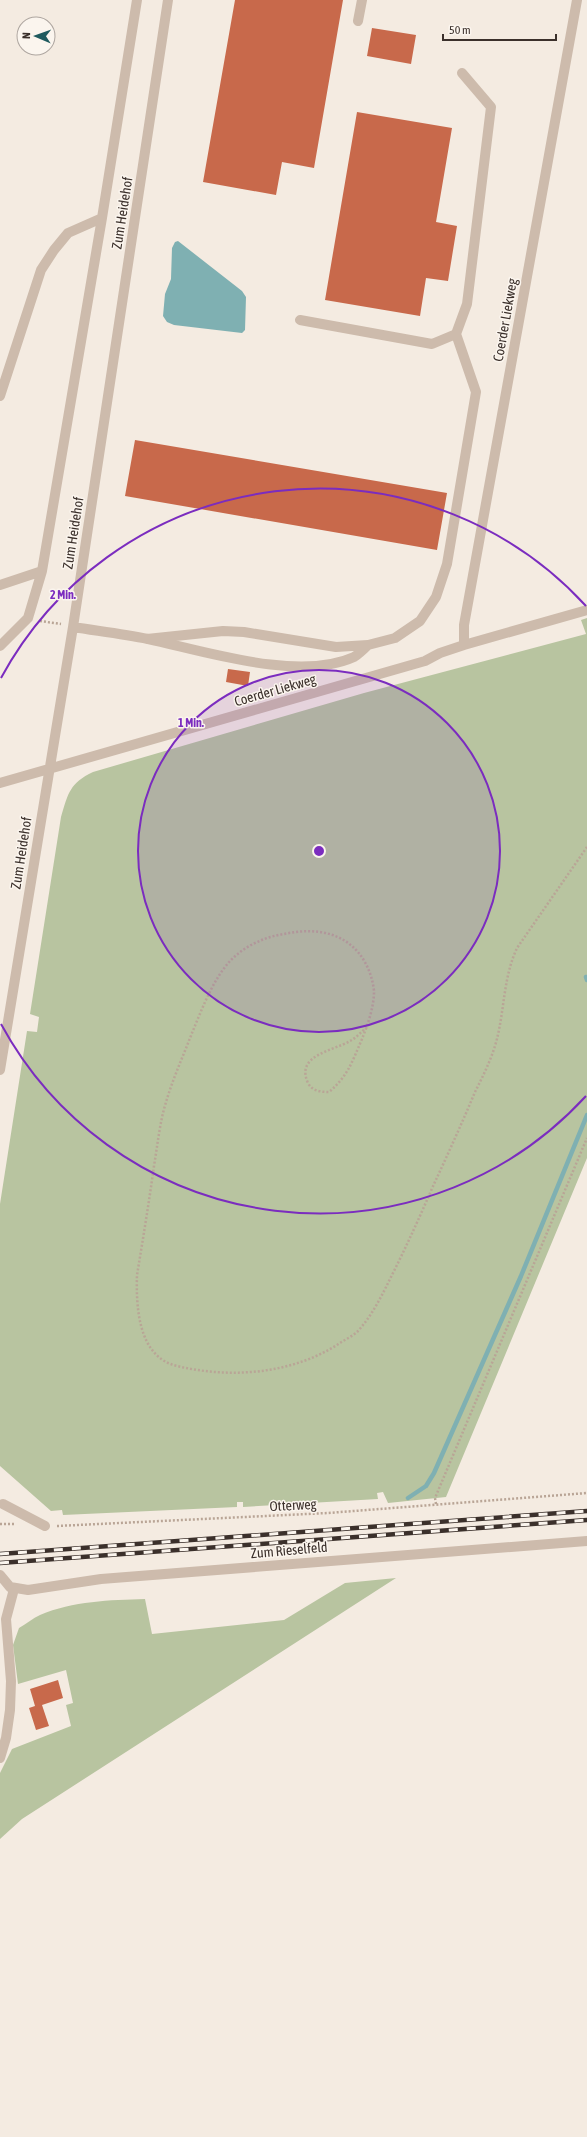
<svg xmlns="http://www.w3.org/2000/svg" width="587" height="2137" font-family="'Asap Condensed',sans-serif">
<rect width="100%" height="100%" fill="#f4ebe1"/>
<path fill="#b8c4a0" d="M587,618V1158L446,1497L388,1503L383,1492L377,1493L378,1499L243,1507V1502H237V1507L63,1515L62,1510L51,1511L0,1466V1204L27,1031L37,1032L39,1017L30,1014L61,817C68,793 70,783 93,772L364,693L586,634L581,620Z
M396,1578L22,1819L0,1839V1773L12,1749L71,1726L66,1705L73,1703L66,1670L18,1684L13,1645L19,1628C26,1624 33,1618 40,1615C73,1601 110,1600 145,1599L152,1634L284,1620L345,1583Z"/>
<path fill="#7fb0b2" d="M178,241L242,291L246,297L245,330L242,333L174,325L167,322L163,316L165,294L171,279L172,248L175,242Z"/>
<g fill="none" stroke-linecap="round" stroke-linejoin="round">
<path stroke="#7fb0b2" stroke-width="4.5" d="M586,977L587,980
M408,1498L426,1486L434,1473L521,1276L587,1115"/>
</g>
<path fill="#c8694b" d="M235,0H343L314,168L282,162L276,195L203,182Z
M372,28L416,35L411,64L367,56Z
M357,112L452,128L436,222L457,226L448,281L426,278L420,316L325,300Z
M135,440L447,493L437,550L125,496Z
M228,669L250,672L248,686L226,682Z
M58,1680L63,1698L42,1705L49,1726L36,1730L29,1708L35,1706L30,1689Z"/>
<g fill="none" stroke-linecap="round" stroke-linejoin="round">
<path stroke="#b9a596" stroke-width="2.5" stroke-dasharray="2 2" stroke-linecap="butt" d="M40,621L61,624
M367,1027C361,1032 356,1038 350,1041C333,1051 295,1055 308,1083C312,1091 321,1092 329,1092C348,1076 352,1062 362,1039C368,1024 374,1007 374,991C373,981 370,972 366,964C349,932 316,927 284,934C264,937 245,946 231,960C213,979 202,1009 192,1033C182,1059 170,1085 163,1113C159,1130 157,1148 154,1166C149,1202 143,1239 137,1275C136,1307 138,1357 177,1366C231,1379 293,1374 340,1343C346,1339 353,1336 358,1331C374,1313 383,1293 393,1273C408,1243 421,1214 434,1184C448,1154 462,1123 475,1092C482,1078 489,1064 494,1049C505,1016 502,980 517,948L587,847
M436,1504L435,1498L587,1138
M0,1524H14
M57,1526L328,1513L587,1493"/>
<path stroke="#cdbbac" stroke-width="10" d="M358,21L362,0
M300,320L432,344L456,334L467,304L491,107L462,73
M0,396L41,270L54,250L68,233L102,218
M0,585L42,571
M73,627C98,631 123,634 148,639C204,651 299,682 354,657C359,654 364,649 368,645
M147,639L223,631L244,632L336,647L368,645L395,638L420,621L436,597L447,564L476,392L456,334
M464,645V625L577,0
M0,646L28,618L42,571L102,218L137,0
M0,783L425,661L440,653L464,645L587,610
M0,1070L73,627L168,0
M3,1504L45,1526
M0,1575L10,1587L28,1590L101,1579L587,1541
M0,1758L6,1738L10,1710L11,1681L6,1619L14,1589"/>
<g stroke="#3b302b" stroke-width="4.5">
<path id="rail" d="M0,1554L587,1511
M0,1563L587,1520"/>
</g>
<use href="#rail" stroke="#fbf5ee" stroke-width="3" stroke-dasharray="9" stroke-linecap="butt"/>
</g>
<circle cx="319" cy="851" r="181" fill="#7b2cbf" fill-opacity=".12"/>
<g fill="none" stroke="#7b2cbf" stroke-width="2">
<circle cx="319" cy="851" r="181"/>
<path d="M586 1096A362 362 0 0 1 1 1024M1 678A362 362 0 0 1 586 606"/>
</g>
<g text-anchor="middle" dominant-baseline="central" stroke-width="3" stroke-linejoin="round" paint-order="stroke">
<g font-size="14" fill="#3b302b" stroke="#fbf5ee">
<text transform="translate(122 213) rotate(-81)">Zum Heidehof</text>
<text transform="translate(505 320) rotate(-80)">Coerder Liekweg</text>
<text transform="translate(73 533) rotate(-81)">Zum Heidehof</text>
<text transform="translate(275 690) rotate(-16)">Coerder Liekweg</text>
<text transform="translate(21 853) rotate(-81)">Zum Heidehof</text>
<text transform="translate(293 1505) rotate(-3)">Otterweg</text>
<text transform="translate(289 1550) rotate(-5)">Zum Rieselfeld</text>
</g>
</g>
<circle cx="319" cy="851" r="6" fill="#7b2cbf" stroke="#fbf5ee" stroke-width="2"/>
<g font-size="12" text-anchor="middle" font-weight="bold" fill="#7b2cbf" stroke="#fbf5ee" stroke-width="3" stroke-linejoin="round" paint-order="stroke">
<text x="63" y="599">2 Min.</text>
<text x="191" y="727">1 Min.</text>
</g>
<g transform="translate(36 36) rotate(272)"><circle r="19" fill="#fbf5ee" stroke="#aea6a0"/>
<path d="M0-3L7 15L0 10L-7 15Z" fill="#1f5a5e"/>
<text y="-6" font-size="11" font-weight="bold" text-anchor="middle" fill="#3b302b">N</text>
</g>
<path d="M443 34v6h113v-6" fill="none" stroke="#3b302b" stroke-width="2"/>
<text x="449" y="34" font-size="12" fill="#3b302b" stroke="#fbf5ee" stroke-width="3" paint-order="stroke">50 m</text>
</svg>
